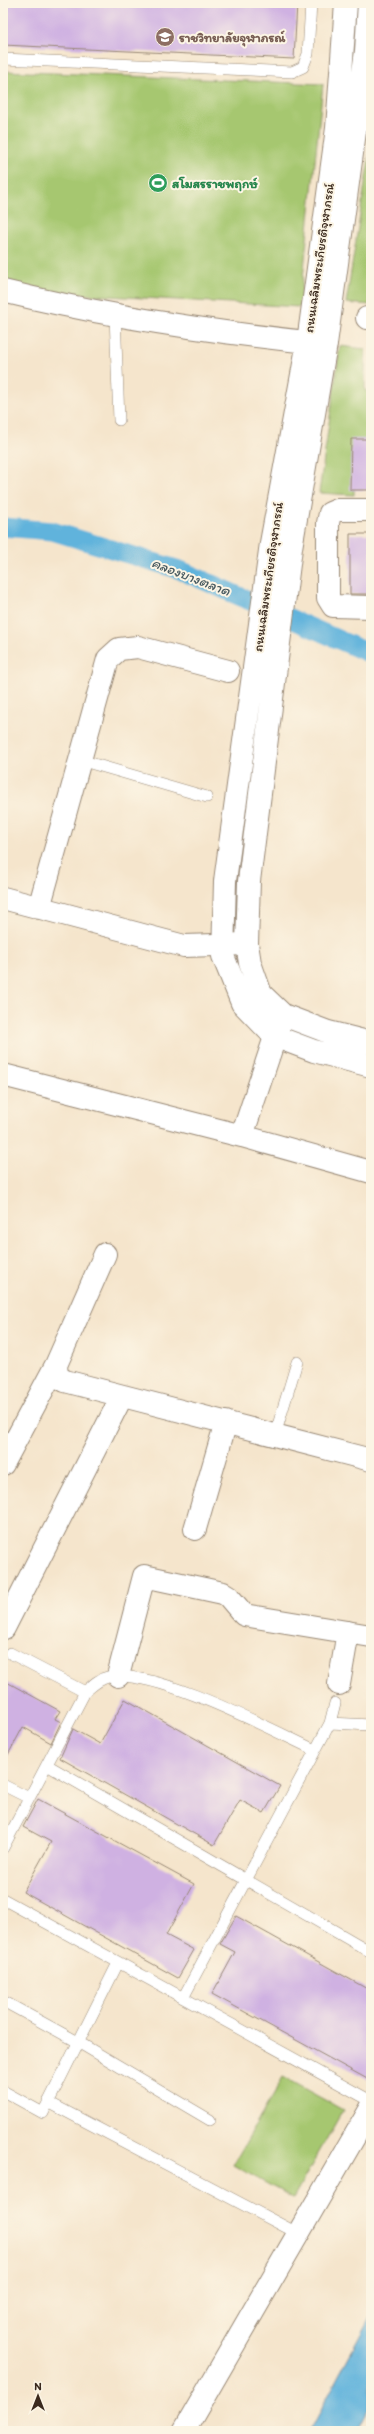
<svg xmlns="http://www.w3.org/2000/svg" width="374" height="2434" font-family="Itim,'Playpen Sans Thai',sans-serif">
<rect width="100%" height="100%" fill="#fcf5e5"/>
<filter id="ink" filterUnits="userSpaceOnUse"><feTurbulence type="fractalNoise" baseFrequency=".025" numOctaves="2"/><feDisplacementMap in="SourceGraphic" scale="8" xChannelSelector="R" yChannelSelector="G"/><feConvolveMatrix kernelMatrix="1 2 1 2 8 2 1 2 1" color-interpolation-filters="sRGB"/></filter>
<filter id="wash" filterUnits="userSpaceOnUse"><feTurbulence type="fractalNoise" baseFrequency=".012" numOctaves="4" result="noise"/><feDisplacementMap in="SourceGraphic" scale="16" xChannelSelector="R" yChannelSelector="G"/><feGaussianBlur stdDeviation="0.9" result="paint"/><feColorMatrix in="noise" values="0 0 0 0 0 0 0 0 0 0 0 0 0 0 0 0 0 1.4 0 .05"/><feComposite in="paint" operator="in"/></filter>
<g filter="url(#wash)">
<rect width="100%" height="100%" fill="#f5e5cc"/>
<path fill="#a6c770" stroke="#707847" d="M3,71L323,84L300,307L56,293L3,282Z
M371,146V305L346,303Z
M340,346L365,349V391H371V455H355L354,495L319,493Z
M283,2077L343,2110L293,2198L233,2165Z"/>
<path fill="#60b3dc" stroke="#4e6e7d" d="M371,2315V2406L358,2431H309Z"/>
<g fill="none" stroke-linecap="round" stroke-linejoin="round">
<path stroke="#60b3dc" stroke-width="19" d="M3,527L52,531L180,570L371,654"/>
</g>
<g id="blocks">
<path fill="#cfb1e2" d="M3,3H297L294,59L3,45Z
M351,439H371V490H350Z
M350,534H371V594H350Z
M3,1680L60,1711L55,1719L61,1722L51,1743L23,1727L3,1764Z
M125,1699L280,1786L264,1813L240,1800L214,1845L60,1758L73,1729L100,1744Z
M38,1799L194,1884L166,1935L194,1950L178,1978L23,1892L51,1842L23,1827Z
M236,1916L371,1991V2081L212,1994L235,1952L220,1944Z"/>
</g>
</g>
<g filter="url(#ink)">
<use href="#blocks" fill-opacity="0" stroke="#988875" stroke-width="1"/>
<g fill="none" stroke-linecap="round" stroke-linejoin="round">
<g stroke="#988875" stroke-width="12">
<path id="service" d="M3,59L292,72L303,67L308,54L311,3
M115,315L119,420
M80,760L207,797
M275,1435L297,1362
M10,1653L85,1692
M330,1723L371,1725
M47,1765L371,1952
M3,1785L29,1798
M3,1848L85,1692C92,1686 98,1679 108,1677C155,1668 270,1729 315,1750
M3,1899L371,2101
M183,1998L330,1723L335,1703
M3,2001L78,2042L210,2120
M3,2091L43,2113L118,1963
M48,2102L299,2234"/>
</g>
<g stroke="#988875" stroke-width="24">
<path id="minor" d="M3,291C109,317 218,333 326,344
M367,318H371
M371,510H337L330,513L328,523V598L333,606L371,607
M3,898L184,946L247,944
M39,908L108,659L119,649L138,647L228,671
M3,1075L242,1136L371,1172
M242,1136L281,1019
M105,1254L56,1365L57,1376L65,1381L371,1460
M3,1464L56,1365
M195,1529L226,1422
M4,1628L122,1396
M118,1676L144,1576L223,1593L228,1596L244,1615L371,1636
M339,1684L348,1632
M184,2431L371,2108"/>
</g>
<g stroke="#988875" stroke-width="24">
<path id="tertiary" d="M346,3L337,128L308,342L271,543L225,881L223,956L242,1003L274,1036L314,1051L371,1066
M369,3L366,51L326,344L291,548L249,881L247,944L250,963L261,994L283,1015L328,1032L371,1043"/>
</g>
<use href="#service" stroke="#fff" stroke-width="11"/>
<use href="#minor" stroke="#fff" stroke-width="22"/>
<use href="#tertiary" stroke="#fff" stroke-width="22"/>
</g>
</g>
<defs>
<g id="university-disc" transform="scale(1)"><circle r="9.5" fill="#8d6e63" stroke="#fcf5e5"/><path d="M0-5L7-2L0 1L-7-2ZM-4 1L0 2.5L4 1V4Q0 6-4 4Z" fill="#fff"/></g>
<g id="stadium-disc" transform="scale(1)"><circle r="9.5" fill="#2e9e5b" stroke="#fcf5e5"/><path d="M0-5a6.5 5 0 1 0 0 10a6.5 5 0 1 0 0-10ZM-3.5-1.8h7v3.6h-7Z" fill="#fff"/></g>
</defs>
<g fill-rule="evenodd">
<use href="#university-disc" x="165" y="37"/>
<use href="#stadium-disc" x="158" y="183"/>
</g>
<g text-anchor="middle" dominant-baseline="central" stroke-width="4" stroke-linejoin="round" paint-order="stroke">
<g font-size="13" font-weight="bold" fill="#785e54" stroke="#fcf5e5" text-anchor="start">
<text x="179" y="37">ราชวิทยาลัยจุฬาภรณ์</text>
</g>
<g font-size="13" font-weight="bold" fill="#27864d" stroke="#fcf5e5" text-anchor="start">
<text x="172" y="183">สโมสรราชพฤกษ์</text>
</g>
<g font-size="13" fill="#3b2a1e" stroke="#fcf5e5">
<text transform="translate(319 258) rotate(-82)">ถนนเฉลิมพระเกียรติจุฬาภรณ์</text>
<text transform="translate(268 577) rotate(-82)">ถนนเฉลิมพระเกียรติจุฬาภรณ์</text>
</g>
<g font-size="14" font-style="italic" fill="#485a60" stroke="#fcf5e5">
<text transform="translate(191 577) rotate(21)">คลองบางตลาด</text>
</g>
</g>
<rect width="374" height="2434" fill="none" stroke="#fcf5e5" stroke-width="16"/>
<g transform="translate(38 2396)" stroke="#fcf5e5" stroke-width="3" paint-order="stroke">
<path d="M0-3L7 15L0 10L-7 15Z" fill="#3b2a1e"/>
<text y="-6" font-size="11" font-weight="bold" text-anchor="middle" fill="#3b2a1e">N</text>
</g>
</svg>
